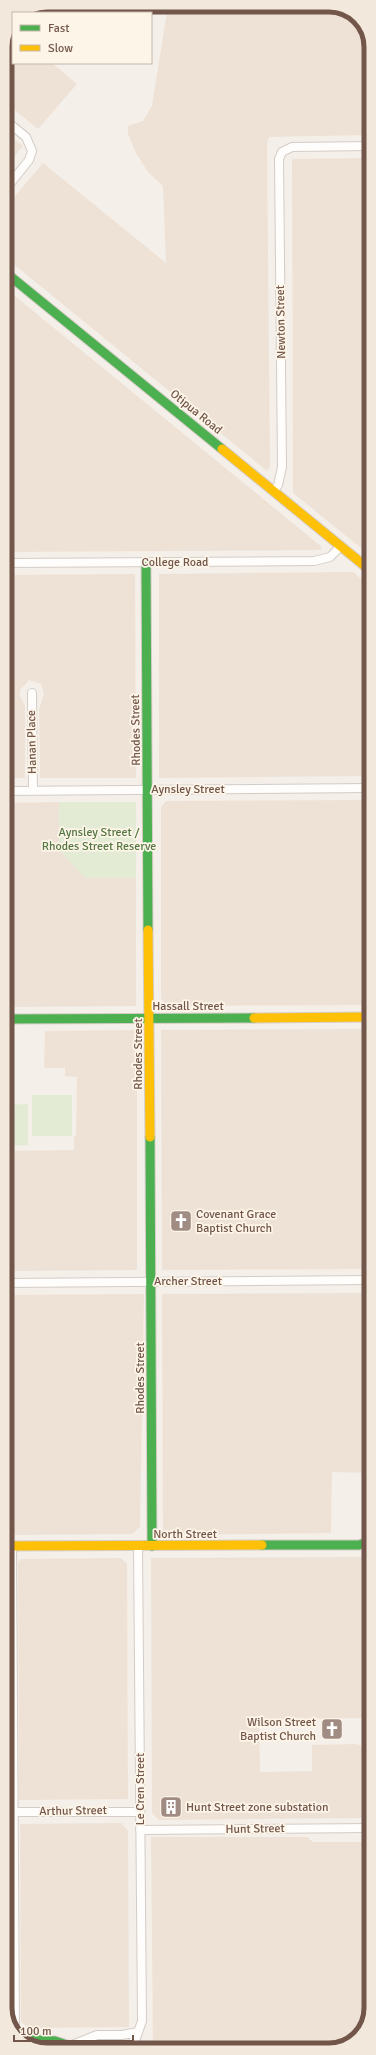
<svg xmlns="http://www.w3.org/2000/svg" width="376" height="2055" font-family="Signika,sans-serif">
<rect width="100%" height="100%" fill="#f5efe9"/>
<path fill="#eee2d6" d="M168,5H334L358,17L371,41V135L269,137L267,143L270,467L267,471L5,257V208L43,163L166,263L163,186L148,172L136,153L128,134V126L143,121L152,106Z
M12,30L13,63H52L77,84L38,129L5,102V47Z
M5,132L23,146L5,168Z
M371,158V556L293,493L292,159Z
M5,288L322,547L320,550L5,552Z
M353,572L371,587V776L159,778V574Z
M135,574L136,778H40L39,709L44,694L41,684L29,680L20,690V696L25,706V778H5V575Z
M371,800V1005L168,1006L161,999V807L166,801Z
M59,802V850L85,878H136V1006L5,1007V803Z
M371,1029V1269L162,1270L161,1030Z
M137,1030V1270L5,1271V1151L74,1150V1136L76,1135L77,1077L65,1076V1068H46L44,1066L45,1031Z
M371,1293V1473L332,1472L331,1533L163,1535L162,1294Z
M144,1294L140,1527L132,1534L5,1535V1295Z
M366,1557L368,1718L259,1719L260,1772L312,1771V1745L356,1744L367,1747L368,1818L159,1820L152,1813L151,1558Z
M121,1558L127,1564L128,1799L19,1800L18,1562L21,1559Z
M5,1690L7,1800H5Z
M121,1823L128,1831L129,2027L29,2028L21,2022L20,1824Z
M5,1824H7V2016L5,2014Z
M151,1837H307L313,1842H365L368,1844L369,2013L360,2036L335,2050H153Z"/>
<path fill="#e3ebd4" d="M59,802H136V878H85L59,850Z
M32,1095H72V1136H32Z
M28,1104V1145L5,1146V1105Z"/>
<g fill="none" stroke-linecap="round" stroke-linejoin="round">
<g stroke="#d4ccc6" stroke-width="10">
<path id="street" d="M5,120L26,137L32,151L29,160L5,190
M274,491L278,485L282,467L279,159L282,152L292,147L371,146
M5,563L314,561L330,557L341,546
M32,693L33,791
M5,791L371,788
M5,1283L371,1280
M12,1546L15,2032
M5,1812H140
M140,1830L371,1828
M72,2045L97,2035H122L138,2032
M127,2050L136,2038L142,2021L138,1546"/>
</g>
<g stroke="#d5ccc6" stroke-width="11">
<path id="fast" d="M5,272L222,449
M146,562L148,930
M5,1019L254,1018
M150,1137L152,1546
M262,1545H359L371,1541
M21,2039L55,2041L82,2050"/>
</g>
<g stroke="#d5ccc6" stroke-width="11">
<path id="slow" d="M222,449L371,571
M148,930L150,1137
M254,1018L371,1017
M5,1546L262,1545"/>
</g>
<use href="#street" stroke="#fefdfc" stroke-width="8"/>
<use href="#fast" stroke="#4caf50" stroke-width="9"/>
<use href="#slow" stroke="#ffc107" stroke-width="9"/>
</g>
<defs>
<g id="church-square" transform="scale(1.15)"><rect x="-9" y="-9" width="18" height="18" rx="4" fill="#a08c82" stroke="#fef5e9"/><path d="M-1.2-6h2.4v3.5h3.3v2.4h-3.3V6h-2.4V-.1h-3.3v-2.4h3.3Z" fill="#fff"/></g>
<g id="building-square" transform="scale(1.15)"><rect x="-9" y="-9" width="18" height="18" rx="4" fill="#a08c82" stroke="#fef5e9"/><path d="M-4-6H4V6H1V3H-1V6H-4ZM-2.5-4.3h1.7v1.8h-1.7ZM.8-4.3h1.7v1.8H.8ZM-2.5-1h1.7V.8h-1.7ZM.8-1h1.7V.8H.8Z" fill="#fff"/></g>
</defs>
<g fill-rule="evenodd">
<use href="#church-square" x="181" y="1221"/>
<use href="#church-square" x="332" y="1729"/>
<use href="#building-square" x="171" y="1807"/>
</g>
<g text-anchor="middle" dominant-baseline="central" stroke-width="3.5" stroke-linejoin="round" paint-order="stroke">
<g font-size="12" fill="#72564a" stroke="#fef5e9">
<text transform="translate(281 322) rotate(-91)">Newton Street</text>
<text transform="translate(196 412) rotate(39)">Otipua Road</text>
<text x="175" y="562">College Road</text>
<text transform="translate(136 730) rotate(-91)">Rhodes Street</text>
<text transform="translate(32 742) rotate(-91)">Hanan Place</text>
<text x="188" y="789">Aynsley Street</text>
<text x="188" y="1006">Hassall Street</text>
<text transform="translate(138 1054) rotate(-90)">Rhodes Street</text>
<text x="188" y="1281">Archer Street</text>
<text transform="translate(140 1378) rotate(-90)">Rhodes Street</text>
<text x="185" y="1534">North Street</text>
<text transform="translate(140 1789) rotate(-90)">Le Cren Street</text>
<text transform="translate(73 1811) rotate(-1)">Arthur Street</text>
<text transform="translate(255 1829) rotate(-1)">Hunt Street</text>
</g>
<g font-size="12" fill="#557843" stroke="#fef5e9">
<text x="99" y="832">Aynsley Street /<tspan x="99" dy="14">Rhodes Street Reserve</tspan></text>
</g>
<g font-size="12" fill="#72564a" stroke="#fef5e9" text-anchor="start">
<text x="196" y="1214">Covenant Grace<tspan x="196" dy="14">Baptist Church</tspan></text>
<text x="316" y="1722" text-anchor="end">Wilson Street<tspan x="316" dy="14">Baptist Church</tspan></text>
<text x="186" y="1807">Hunt Street zone substation</text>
</g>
</g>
<path d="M0 0H376V2055H0ZM47 12H329A35 35 0 0 1 364 47V2008A35 35 0 0 1 329 2043H47A35 35 0 0 1 12 2008V47A35 35 0 0 1 47 12Z" fill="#f3e8dc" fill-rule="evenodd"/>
<path fill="none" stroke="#72564a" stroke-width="5" d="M47 12H329A35 35 0 0 1 364 47V2008A35 35 0 0 1 329 2043H47A35 35 0 0 1 12 2008V47A35 35 0 0 1 47 12Z"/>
<rect x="12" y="12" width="140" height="52" fill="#fef5e9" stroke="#c6b5a9"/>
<rect x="20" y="25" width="20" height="6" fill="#4caf50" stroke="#c6b5a9"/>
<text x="48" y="32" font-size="12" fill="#72564a">Fast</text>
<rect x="20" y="45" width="20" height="6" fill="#ffc107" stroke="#c6b5a9"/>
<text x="48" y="52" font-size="12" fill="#72564a">Slow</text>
<path d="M14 2035v6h119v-6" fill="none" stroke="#72564a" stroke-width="2"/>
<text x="20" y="2035" font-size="12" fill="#72564a" stroke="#fef5e9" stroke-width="3" paint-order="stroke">100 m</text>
</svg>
